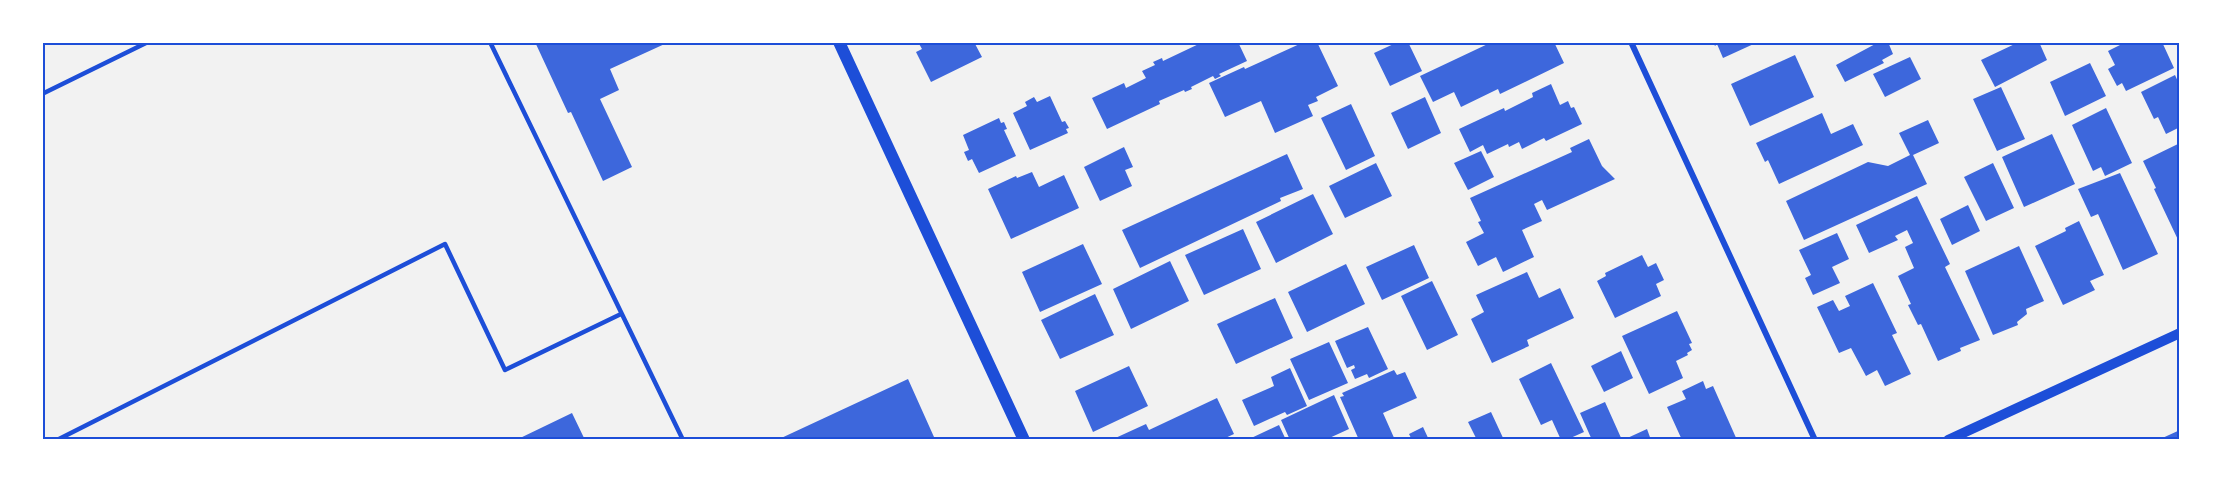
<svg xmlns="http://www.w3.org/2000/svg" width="2222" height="482" font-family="'IBM Plex Sans',sans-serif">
<rect width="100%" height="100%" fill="#f2f2f2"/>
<path fill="#3d67dc" d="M535,42H669L610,69L619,90L600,99L632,167L603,181L571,112L568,113Z
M918,42H974L982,57L931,82L916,52L922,49Z
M1203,42H1238L1247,61L1219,74L1221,76L1215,79L1213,76L1191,87L1192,89L1185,92L1184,90L1159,101L1160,104L1107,129L1092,98L1124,83L1126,88L1146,78L1142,71L1155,65L1153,62L1162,58L1163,61Z
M1304,42H1317L1338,86L1316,97L1318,101L1308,105L1313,116L1275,133L1261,101L1225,117L1209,83L1244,67L1245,69Z
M1398,42H1408L1422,71L1390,86L1374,53Z
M1492,42H1554L1564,63L1500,94L1498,89L1461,107L1454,92L1433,102L1420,76Z
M1713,42H1758L1723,58L1717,44L1715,46Z
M1879,42H1888L1893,54L1882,60L1884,63L1845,82L1836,65Z
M2019,42H2039L2047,60L1995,87L1981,60Z
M2126,42H2162L2174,68L2126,91L2122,83L2117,86L2108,69L2115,65L2108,51Z
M1795,55L1814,97L1750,126L1731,84Z
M1910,57L1921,79L1885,97L1873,74Z
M2090,63L2106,96L2065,116L2050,82Z
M2175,75L2180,86V127L2166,134L2158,117L2154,119L2141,92Z
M1551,84L1560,105L1568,101L1571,108L1574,107L1582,124L1546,141L1544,138L1522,149L1519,142L1509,147L1508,144L1487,154L1483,145L1470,152L1459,129L1504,108L1505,111L1533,97L1532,93Z
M2001,87L2025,139L1997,151L1973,99Z
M1050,96L1062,122L1065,121L1069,128L1066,129L1068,133L1030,150L1013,113L1027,106L1025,102L1034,97L1037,102Z
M1425,97L1441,133L1408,149L1391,113Z
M1351,104L1375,156L1346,170L1321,118Z
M2106,108L2132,163L2105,176L2101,167L2093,171L2072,125Z
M1822,113L1831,134L1853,124L1863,145L1779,184L1768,160L1765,162L1756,143Z
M999,118L1001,123L1004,122L1007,129L1004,130L1016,156L979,173L972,159L968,161L964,152L969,150L963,135Z
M1928,120L1939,143L1913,155L1927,184L1804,240L1786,201L1868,162L1888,166L1910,155L1899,133Z
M2052,134L2075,184L2024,207L2002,157Z
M1589,139L1602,166L1615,179L1547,210L1542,200L1534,204L1542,221L1522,230L1534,257L1503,272L1496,257L1478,266L1466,242L1484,233L1478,222L1481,221L1470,198L1572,152L1570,148Z
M2180,143V244L2154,189L2156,188L2143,161Z
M1124,147L1133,167L1125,170L1132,186L1100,201L1084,167Z
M1481,151L1494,177L1468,190L1454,163Z
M1287,154L1303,189L1280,198L1281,201L1140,268L1122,230Z
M1376,163L1392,196L1345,218L1329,186Z
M1993,163L2014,208L1986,221L1964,177Z
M1032,172L1039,187L1064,175L1079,208L1011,239L988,189L1016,176L1017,178Z
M2120,173L2158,254L2123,270L2098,214L2091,217L2078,189Z
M1313,194L1333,234L1276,263L1256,222Z
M1917,196L1950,264L1945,267L1980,340L1960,348L1961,351L1938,361L1921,324L1918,325L1908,305L1911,304L1898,276L1914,268L1905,247L1913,243L1907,230L1895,236L1898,240L1869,253L1856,225Z
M1968,205L1980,231L1952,245L1940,219Z
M2079,221L2104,275L2090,281L2095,290L2063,305L2035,246L2066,231L2065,228Z
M1243,229L1261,269L1204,295L1185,255Z
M1837,233L1849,259L1832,267L1840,283L1813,295L1805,278L1811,275L1799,250Z
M1083,244L1102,284L1040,312L1022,272Z
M1414,245L1429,278L1382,300L1366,267Z
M2019,246L2044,301L2026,309L2027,314L2017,322L2018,325L1993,335L1965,271Z
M1642,255L1648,267L1656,263L1664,280L1656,284L1661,296L1615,318L1597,281L1606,276L1605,273Z
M1170,261L1189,301L1131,329L1113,289Z
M1346,264L1365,304L1307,332L1288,292Z
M1527,272L1539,298L1560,288L1574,318L1527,340L1529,346L1492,363L1471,319L1484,312L1476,295Z
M1432,281L1458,335L1427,350L1401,296Z
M1873,283L1897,333L1892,335L1911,374L1885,386L1877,370L1866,376L1851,348L1839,353L1817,307L1833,300L1839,311L1850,306L1845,296Z
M1095,294L1114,335L1060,359L1041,320Z
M1275,298L1293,338L1236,364L1217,324Z
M1677,311L1692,343L1689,344L1692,350L1687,353L1688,355L1676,361L1683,378L1649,394L1622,336Z
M1368,327L1388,369L1369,378L1367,374L1355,379L1351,370L1355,368L1354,365L1347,368L1335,341Z
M1329,342L1348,383L1309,400L1290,359Z
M1621,351L1633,378L1604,392L1591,366Z
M1551,363L1584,432L1566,440H1561L1552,420L1541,425L1519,379Z
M1129,366L1148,406L1093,432L1075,391Z
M1290,368L1307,406L1287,415L1285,412L1254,426L1242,400L1274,386L1271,377Z
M1394,370L1397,375L1405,372L1417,398L1383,413L1395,440H1359L1340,397L1344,396L1342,393Z
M908,379L934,437L927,440H777Z
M1703,381L1706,389L1713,386L1737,440H1682L1667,407L1686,399L1682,391Z
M1334,395L1349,429L1325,440H1290L1281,420Z
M1217,398L1234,434L1221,440H1111L1146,424L1149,430Z
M1605,402L1622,440H1592L1580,413Z
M1491,412L1504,440H1477L1468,422Z
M572,413L585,440H516Z
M1279,425L1286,440H1247Z
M1423,427L1429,440H1412L1409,434Z
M1647,429L1651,440H1623Z
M2180,430V440H2158Z"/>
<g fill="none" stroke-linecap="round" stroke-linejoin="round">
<path stroke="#1d4ed8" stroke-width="4.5" d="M490,42L683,440
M42,94L148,42
M57,440L445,244L505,370L621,314"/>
<path stroke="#1d4ed8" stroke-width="6" d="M1631,42L1815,440"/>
<path stroke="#1d4ed8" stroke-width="10" d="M1948,440L2180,333"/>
<path stroke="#1d4ed8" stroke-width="12" d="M839,42L1024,440"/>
</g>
<rect width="2222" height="482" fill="none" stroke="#ffffff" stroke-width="87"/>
<rect x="44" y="44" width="2134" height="394" fill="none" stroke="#1d4ed8" stroke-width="2"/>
</svg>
